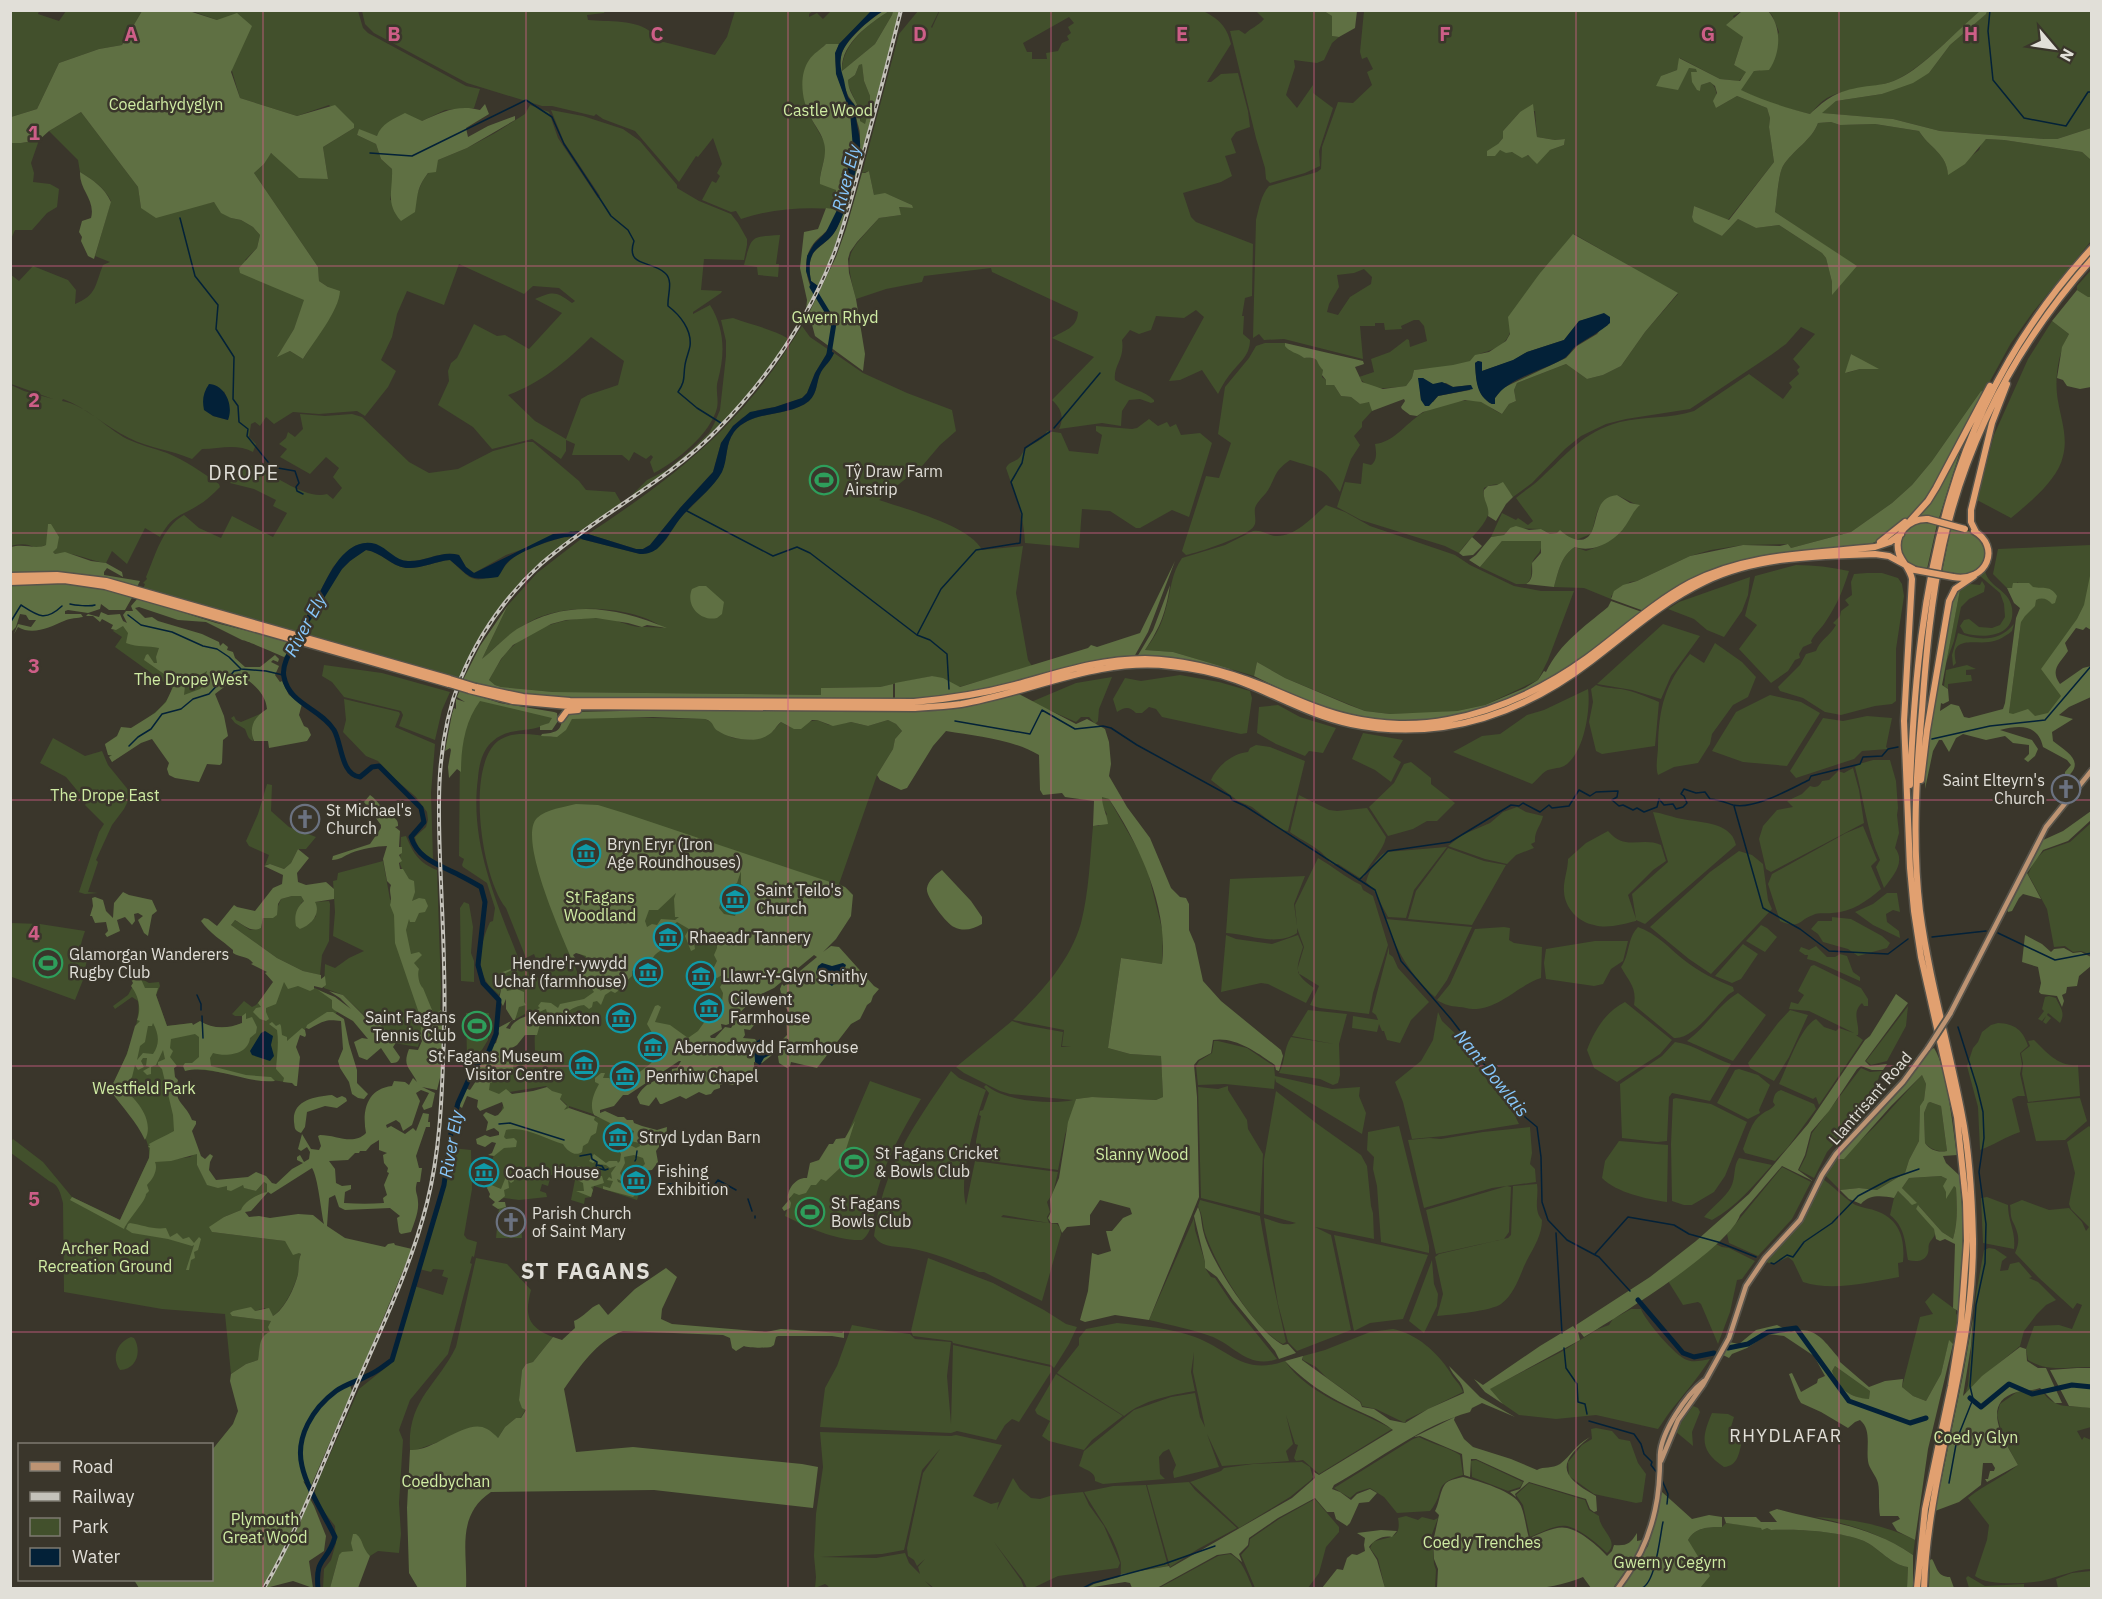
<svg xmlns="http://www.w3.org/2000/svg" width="2102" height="1599" font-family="'IBM Plex Sans',sans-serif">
<rect width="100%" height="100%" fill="#3a362b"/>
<path fill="#42502c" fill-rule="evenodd" d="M189,10L358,11L363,28L368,33L466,86L480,89L474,108L445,110L422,121L377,136L359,130L357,135L376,144L381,159L392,169L393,183L390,200L416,204V196L423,180L438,160L467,148L495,133L525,114L530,105L549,112L558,138L598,198L600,196L564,142L551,110L583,116L623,129L640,141L677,185V188L699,201L731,214L738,223L747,239V245L744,260L704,259L701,290L722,291L721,293L693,312V314L710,305C725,329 725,354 718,380C715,389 719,399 717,408C711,433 676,462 654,473L650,462L653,457L651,455L646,459L634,452L629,461L622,455H572L575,444L566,440V451L561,459L532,439L492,449L473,427L438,405L449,381L448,371L451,363L457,358L474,324L497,336L505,335L529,349L562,313L535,299C553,291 556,291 572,303L575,301L559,288L533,286L524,294L459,264L444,305L407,291L397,314L392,337L381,360L396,371L388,387L365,416L357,411L319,414L293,412L274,424L266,417L260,426L255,422L251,424L249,437L256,444L253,452C236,443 220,449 202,449L192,459C171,450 149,448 129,438C106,427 87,408 63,399L62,401C86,405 105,427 127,439C140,445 153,448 167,453C185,460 203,473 219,484L220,487C213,494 206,501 197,506C177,518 173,515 160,537L145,528L127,564L112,551L106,563C89,561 72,550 55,554L53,552L56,532L48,524L47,545L35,548C27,543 19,544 11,546V385L24,391L53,399L11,384L10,274L19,281L33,266L68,280L76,290L75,304C97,295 95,285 103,265L110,262L95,256L111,201C104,187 93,180 80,172L78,160L49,131L81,112L138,187L141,208L192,207L214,202L231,218L241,220L253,227L260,235L257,248L245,260L305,300L294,329L278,356L290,351L303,359L310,348L328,287L319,281L318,267L254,173L264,164L270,153L328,179L323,147L354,128L329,105L297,116L240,98L217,20ZM591,337L624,361L618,385L588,395L581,399L566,439L535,421L508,395C541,383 567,361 591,337ZM224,391L229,404L228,420L213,416Z
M940,10H1201C1218,18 1227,26 1231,44L1207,82H1211L1221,74L1238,73L1248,111L1250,127L1236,132L1231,139L1236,153L1225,156L1232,176L1221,182L1183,193L1191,217L1196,222L1253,244L1252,296L1245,298L1242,316H1244L1243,334L1250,340C1250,357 1237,364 1228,377C1224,382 1221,388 1218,394L1202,370L1180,380L1169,381L1204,317L1196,310L1184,318L1156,316L1151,330L1139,334L1130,330L1122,340C1125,360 1113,365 1115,380C1127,388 1146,391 1154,400V402L1151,403L1140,399L1129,400L1122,411L1121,426L1102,423L1059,429C1064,418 1062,409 1052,400L1094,357L1052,338C1064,330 1077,329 1078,312L992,272L991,268L924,276L922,282L886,289L856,299C843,250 848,254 879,218L901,215L898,207L912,208V205L889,195H874L869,171L862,173L899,34L918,11H939L931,27L932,28ZM1069,17L1074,23L1068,27L1071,33L1067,36L1069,40L1062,43L1058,51L1046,53L1047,59H1032V52H1027L1023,43Z
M11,11H39L38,14L59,21L66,11H142L122,45L99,49L59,63L37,109L11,117Z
M362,11H605L604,13L587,15L588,20C608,22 637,19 652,33V39L715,55L727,37L735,11H813L809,14V17L817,13L823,19L831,11H872L839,44H826L809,60L804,74L809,115L824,141L826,151L820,176L836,190L833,209C801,207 771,209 741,219L736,211L731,212L702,200L712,181L716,183L720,176L717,173L722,164L713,138L698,157L696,156L679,182L635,131L603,119L596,114L594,116L552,106H542L467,83L374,33L365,24Z
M889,11H893L892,15L875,44L842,71C842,44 867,25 889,11Z
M1256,11H1324L1332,16V36L1339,37L1332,43L1324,60L1317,63L1294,60L1295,67L1286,95L1297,108L1313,85V93L1333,108L1319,151L1320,166L1305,173L1270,183L1266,179L1265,168L1256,138L1230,31L1239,30L1245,34C1251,28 1258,26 1264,19Z
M1364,11H1742L1733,16L1743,37L1734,65L1747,72L1739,81L1720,79L1680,58L1677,70L1661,76L1689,68L1697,69L1700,91L1701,85L1710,82C1719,89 1716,98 1716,108L1737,96L1767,108L1770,118L1769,127L1774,162L1728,220L1694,206L1692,217L1722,236L1738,219L1756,228L1779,225L1822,253L1826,258L1832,282V294L1856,266L1775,212C1777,200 1778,175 1783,166C1793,150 1812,140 1818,123L1831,122L1840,125L1875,124L1919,131C1928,147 1947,153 1948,174L1979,150L1982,142L1986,139L2004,140L2082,152L2091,160V241L2033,312L2011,343L1984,392L1981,391L1932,461L1912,485L1892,503L1851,532L1791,548L1788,544L1743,545L1711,550L1690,556L1637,581L1630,582L1611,596V599L1584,588L1554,587C1558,573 1561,555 1575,547L1586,551L1600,546L1624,528L1634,510L1639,506L1617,495C1594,503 1598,514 1591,534L1576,540L1569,539L1557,533L1550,534L1541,529L1510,528L1504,535L1491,537L1502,513L1516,520L1518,518L1528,525L1533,521L1516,498C1524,491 1534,485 1541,478C1568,453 1583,432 1620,422C1644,416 1670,419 1694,411L1749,374L1783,399L1792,387L1789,383L1799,374L1797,370L1800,367L1793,359L1815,334L1801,327L1786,344L1771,355L1690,409L1626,419L1606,424L1581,436L1565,449L1532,483L1513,497C1505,485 1497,481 1484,488C1481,500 1492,505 1488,515C1483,529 1467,540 1459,553L1445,546L1361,520L1337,507L1345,482L1361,484L1363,463L1371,465C1378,460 1376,451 1375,444C1393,442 1404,426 1418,416C1429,407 1468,396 1481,402C1489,405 1494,411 1502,414L1509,404L1516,401L1514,390L1517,383L1566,364L1587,379L1603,375L1621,366L1645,332L1678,294L1574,234L1540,273L1511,326C1510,343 1496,349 1482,353C1478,354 1475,359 1471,361C1454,369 1432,367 1414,370L1412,378L1406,386C1390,388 1369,392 1359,377L1374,372L1371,359L1390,352L1407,339L1409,340L1410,347L1427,341L1424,326L1419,320H1414L1401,326L1402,329L1385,330L1384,323H1375V326H1360L1363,359L1284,339L1264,340L1259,334L1253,338L1256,220C1259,208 1261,195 1269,186L1317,172L1321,169L1322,147L1338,102L1353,103L1372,85L1367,72L1373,69L1367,57L1362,59L1360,52ZM1535,111L1537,137L1555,140L1565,139L1564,145L1550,150L1533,159L1527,155L1500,150L1498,144L1503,138V131L1520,112ZM1364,269L1372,277L1371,284L1350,297L1338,315L1327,312L1329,304L1339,287L1337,275L1354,273ZM1851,354L1876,369H1860L1846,373Z
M1768,11H1980C1957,31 1924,66 1898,79C1875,90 1849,86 1827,98C1820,102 1815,109 1810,114L1770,104L1740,90L1754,71H1760L1779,32L1772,15Z
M1987,11H2091V128L2057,139H2044L1940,131L1893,119L1821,113L1836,101L1882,94L1929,73L1950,45L1985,14Z
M862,63L864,81L870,96V110H865L867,116L865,125L860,121L861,113L848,85V80L855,75L859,65Z
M39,140L31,163L34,173L33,182L50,184L59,189L57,207L47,213L32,230H15L11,239V143H21Z
M780,235L776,264H779L778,277L758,275L757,267L744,265C752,235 750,237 780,235Z
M2091,270V297L2089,298L2077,290V286Z
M733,318C752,325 772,329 789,339C749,402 696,453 635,495H632L647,480L667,470L691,450L709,433L714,424L720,410L726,356V341L721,320Z
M2052,321L2069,334C2058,353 2054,379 2058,401C2061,419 2068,437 2063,456C2058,480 2029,503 2011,518L1977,500L1994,435L2028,359Z
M802,326L810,337L829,350L815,373L807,393L802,398L775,407L758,410L742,418L733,426L721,443L713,472L680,508L650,545L643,549H636L588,534C647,495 706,453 751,398C770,376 786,351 802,326Z
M1265,343H1285L1289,350L1298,352L1304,358H1315L1323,370L1322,377L1326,380V385H1334L1341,396L1351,397L1360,404L1367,401L1371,404L1372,411L1362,422V427L1354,436L1360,445L1351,459L1340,492C1322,466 1319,469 1290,460C1272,473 1277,477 1266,493C1262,498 1257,502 1255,508C1254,514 1257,522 1254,526C1249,536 1197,553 1186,555L1182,551L1206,476L1219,478L1231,443L1218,434L1225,387L1249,358L1256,346Z
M834,353L863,373L907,393L952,410L956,431L940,445L923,465L879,500C905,509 971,526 982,550L1023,546L1016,593L1028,660L1032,666L959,687L932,676L880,687L821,688V695L553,692L501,687L495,685L489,680C496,668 502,655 513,646C539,623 576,615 609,619C620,621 631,627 641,627C648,627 656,627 664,628C633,606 572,603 537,618C516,628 497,644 481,661L508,605L537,573L581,539L640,554C649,554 657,549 664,542C671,534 675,524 682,516C693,505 715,485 722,471C728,459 725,444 734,432C752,409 788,418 809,401C818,393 816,381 821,372C825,365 831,361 834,353Z
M300,414L325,416L352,414L362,417L409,462L429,473L458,469L493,451L527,442H533L579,481L586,490L615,492L622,504L582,531H575L506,555L474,573L466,567L459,555C441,550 425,562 407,561C391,560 372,550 356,545L346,553L333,567L298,633L143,589L145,584L143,583L147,579L146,577C155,557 162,527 184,515L199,528L221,538L232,516L273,537L287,513L273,506L276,500L254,489L230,483L249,464L253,467L255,465C274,475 306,500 327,494L333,499L342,488L333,477L339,468L326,457L310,474L280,457L287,449L279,444L286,438L288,432L295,437L303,429Z
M1149,419L1158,426L1167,422L1170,427L1176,424L1181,435L1200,433L1212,443L1189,517L1172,510L1140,528H1136L1110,511L1082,509L1079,548L1025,543C1024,516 1015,494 1006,468C1009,462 1012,463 1018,459C1022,456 1023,449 1028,447C1036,441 1043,441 1047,431L1061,433L1069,451L1098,454L1102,435L1096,431V426L1132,429L1137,428Z
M1326,505L1345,512L1370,526L1455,555L1470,565L1514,586L1541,591H1574L1548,660L1538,680L1485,705L1457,711L1430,713L1390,714L1365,711L1285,678L1257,662L1254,676L1173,652L1145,650C1155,637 1162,624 1166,608C1171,590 1171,574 1182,558L1225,545L1253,531C1262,529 1268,536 1277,536C1296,536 1313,517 1326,505Z
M564,537L573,538C522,573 484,622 459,679L302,634C319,604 334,567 366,550C381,552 391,566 406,568C421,569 436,561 450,560C472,579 471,586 501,572C512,551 542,544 564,537Z
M1502,541H1541C1543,555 1534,554 1532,564C1530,573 1534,577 1526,584H1516L1480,567Z
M2091,545V593L2080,621L2046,669L2068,696C2049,722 2041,720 2011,718L2009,713L2021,622L2018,582L2012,588H2007L1993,574L1998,549Z
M1796,565C1814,565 1831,567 1849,571C1843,590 1837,605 1826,621C1822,628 1815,633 1811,641L1812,643L1803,647L1799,654L1800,658L1795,660L1788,671L1771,683L1739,649L1757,625L1745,616L1755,576Z
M1985,571C1989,588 2009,589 2012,608C2016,637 1984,639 1964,633L1960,626L1964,620L1969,619L1979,627L1992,628L2000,625L2005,617L2004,604L2000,593L1980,576Z
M1867,573H1882L1898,578L1902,584L1904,596L1896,649V701L1892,704L1875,706L1841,715L1825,712L1803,698L1780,691L1778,687L1800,665L1806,654L1816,651C1820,640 1830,636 1836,625L1833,623L1840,616L1841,611L1849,605L1845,600L1852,595L1851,582L1854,574Z
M1750,577L1748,595L1742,611L1724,637L1707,630L1694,619L1668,609L1679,602Z
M1982,581L1985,586L1984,592L1969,599L1961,607L1954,641L1946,663L1960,590L1970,584L1980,585Z
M122,619L125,625L234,675L112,762L105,745C123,733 169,711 172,688L115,647L122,637L113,631Z
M1663,624L1700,636L1671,676L1661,699L1632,690L1597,684Z
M2014,624L2012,631C2005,637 1997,641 1989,642C1973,644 1949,636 1956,663L1953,666L1952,655L1958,633C1978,641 1999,642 2014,624Z
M1715,643L1742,662L1756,677L1748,697L1733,705L1712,734L1710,744L1698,763L1674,767L1658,775C1655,766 1658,756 1658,746C1659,707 1665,684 1690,654L1704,663Z
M324,665L382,673L450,692L442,710L435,740L399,726L403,715L401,711L344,697L332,682L322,676Z
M1967,665L1976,669L1966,670V675H1971L1972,681L1948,684V689L1944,686L1946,670Z
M1180,675L1219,682L1250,691L1252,698L1247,733L1241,734L1162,717L1156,709L1149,707L1142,713H1136C1129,706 1125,707 1117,712L1113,699L1125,678L1141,681Z
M1112,677L1099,709L1098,721L1095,724L1089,717H1081L1076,722L1031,702L1076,683Z
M1596,685C1605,688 1612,688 1621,689C1634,691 1647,697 1659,702L1655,746L1602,754L1596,751L1589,722L1593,702L1591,689Z
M1588,689C1591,709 1584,755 1564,766C1558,769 1551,768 1546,771C1541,774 1537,780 1532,784L1453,752L1482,736L1500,734L1527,715L1544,710Z
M1770,695L1801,702L1820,713L1787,766L1743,762L1712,751L1736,712Z
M344,699L399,712L400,714L395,727L435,744L431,793L433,859C425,855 416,847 415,837L426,827L428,820L427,812L416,797L396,780L378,761L366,756L343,732L346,720Z
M478,699L553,717V720C535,735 510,725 493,741C482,750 479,765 478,778C469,844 498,905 521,965L497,976V985L501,990L499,995C495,990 489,987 486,981C475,963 482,940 490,922L493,921L495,908L487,883L463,867L462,865L464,859L459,856L460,746L468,720Z
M1278,705L1300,717L1336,728L1323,753L1309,751L1305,756L1276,744L1257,733L1259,707Z
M260,714C253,723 252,731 253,741L255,742C247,739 248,735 245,729L235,723L231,718L234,716L236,720L241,722Z
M1867,716L1892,718L1886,747L1888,749L1862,751L1854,759L1796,778L1790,771L1823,718L1843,721Z
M600,717L705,719L713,723L718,731L733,738L751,740L773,731L781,722L788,726L817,720L829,725L851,722L868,726L888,720L896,724L902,731L895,739L893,749L877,775L839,884C858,892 852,905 846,921L593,1114L569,1106V1109L635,1128L647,1170L637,1200L594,1186L591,1197L585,1198L584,1204L571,1200L575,1180L551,1175L548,1186L542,1184L540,1191L546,1193L547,1197L519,1200L504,1198L499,1200C489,1190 480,1184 479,1168L486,1163L492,1161L502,1127L500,1116L506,1095L547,1090L566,1107L567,1105L546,1086L504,1093L491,1097L478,1081L502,1071L512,1069V1063L526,1059L528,1061L535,1053C535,1041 532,1028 544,1019L538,1017L526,1019L525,1014L516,1019L512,1011L500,975L527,964L529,976L535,974L544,986H550L542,969L548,966L544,957L536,959L534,954L526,958L506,908C482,880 465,767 498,741C513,730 534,735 552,737L572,719ZM575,951L585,957V976L578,974L571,957Z
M1363,733L1403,740L1393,757L1401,762L1391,782L1375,770L1352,759Z
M53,738L85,756L102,751L108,765L134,797L129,799L124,809L112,825L96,860L98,862L88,892L98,893L85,894L75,891L79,892L99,832L104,824L85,805L87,802L85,800L66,777L40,763Z
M1256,745L1270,747L1305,761L1288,831L1281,830L1252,807L1238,801L1211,780C1217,766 1233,753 1248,752L1250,748Z
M1873,760H1890L1896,781L1898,808L1897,815L1899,833L1895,848C1906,862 1893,876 1884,888L1876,867L1880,860C1866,829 1864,799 1855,767L1859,764Z
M1411,762L1431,778V784L1455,803L1437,821H1427L1413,829L1388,836L1369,807L1394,783L1404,764Z
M1853,768L1859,790L1864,823L1771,872L1766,869L1759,839L1763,826L1777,810L1793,807L1787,801L1802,794L1810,786C1816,788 1819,787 1822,781L1829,780L1838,771L1844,773Z
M267,784L272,785L271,811L289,827L316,837L306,849H298L291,863L284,869L270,864L265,865L269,855L249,846L246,841L258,814Z
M1299,795L1329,810L1337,811L1367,808L1386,837C1383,852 1369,862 1364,877L1360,878L1338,864L1334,865L1329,862C1323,849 1302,841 1290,832Z
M1102,796L1109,799L1140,853L1148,872L1163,933L1162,964L1121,958L1108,1048L1130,1054L1161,1056L1163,1097L1156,1100L1092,1097L1076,1099L1065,1135L1058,1170L976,1159V1141L981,1116L979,1115L980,1111L983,1110L989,1093L984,1087L986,1085C1004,1101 1050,1105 1073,1100L1010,1094L1000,1091L964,1073L956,1067L1012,1021L1024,1025L1063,1032L1061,1047H1071L1062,1046L1064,1030L1013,1020C1041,992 1070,962 1081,923C1089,892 1090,858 1093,826H1099L1107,814L1102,806Z
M1517,807L1526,812L1543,816C1541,826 1534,831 1535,842L1531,844L1534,848L1516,855L1507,864L1485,859L1448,846L1462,835L1490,823L1503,812Z
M1653,812C1662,813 1669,816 1677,818C1696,823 1731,820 1736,845L1645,924L1636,920V921C1624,924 1607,929 1594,925C1578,922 1565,908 1564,892C1563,881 1568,870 1568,859L1586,843L1608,831C1626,852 1641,836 1661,845L1666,861L1653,870L1628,895L1636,919L1632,894L1668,862Z
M2091,823L2092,954L2091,955L2081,951L2073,952L2065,946L2054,947L2047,909L2028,874L2035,860L2044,851L2070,842Z
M1863,826L1877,860L1871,866L1881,889C1867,901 1852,912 1832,913C1826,914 1819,912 1813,915C1798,920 1801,930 1780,921L1768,884L1772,874L1846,833Z
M406,836C413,853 419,863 437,870L441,989L439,1045L402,937L411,892L400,864L401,837Z
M1447,847L1414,890L1406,918L1388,917L1373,889L1366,882C1369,871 1376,857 1386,852Z
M1448,848L1484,861L1506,865L1472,925L1408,919L1416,891Z
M1739,851L1752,855L1763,864L1768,900L1772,909L1711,974L1689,959L1650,927L1710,872Z
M1318,858C1334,867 1343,876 1361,885L1363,890L1373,896L1388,945L1373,993L1369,1014L1320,1008L1310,1005L1319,986L1298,973V967L1304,947L1297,928V933C1276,947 1249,934 1226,933L1230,879L1305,876L1294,904L1297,926L1295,905Z
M383,861L390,899L395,905L425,1022L418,1047L394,1043L371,1016L368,1019L343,995L324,988L325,964L335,968L349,958L364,951L333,936L335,912L333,881L337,880L338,873Z
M1887,893H1897L1900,912L1893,910L1886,914L1887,922L1899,931L1900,938L1873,925L1855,912L1873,904Z
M292,896H301L304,901L301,903L300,929L310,923L316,916L313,902L329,901L330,904L329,941L322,955L320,975L303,971L277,958L231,925L235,920L250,930L261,928L263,918H273L281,899Z
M464,902L469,904L473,927L471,953L474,961V982L461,981L460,908Z
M1832,917L1851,919L1882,936L1890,943L1887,948L1858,956L1848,949L1823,942L1818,934L1811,929L1818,921H1832Z
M1386,919L1472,927L1447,980L1435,997C1412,977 1394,948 1386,919Z
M11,923L40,924L85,931C82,941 76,952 87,959L85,970H87L75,1000L12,977Z
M1761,925L1767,928L1777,937L1765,952L1746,941Z
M1504,927L1510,928L1509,940L1514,943L1542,947L1541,978C1518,985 1500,1009 1473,1009C1468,1009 1464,1007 1459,1007C1450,1006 1445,1005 1437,1000L1450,984L1475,929Z
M1638,927C1656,933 1669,948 1684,960C1699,972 1716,980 1733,987L1734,991L1729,994C1715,1007 1693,1040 1674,1038L1634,1005C1637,987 1629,982 1621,967C1630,955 1627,938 1638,927Z
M1226,935L1236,939L1272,944L1298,935L1303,947C1296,970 1293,973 1314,988L1306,1003L1268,984L1261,983L1221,992Z
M1595,941H1628L1623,961L1611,969L1603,984L1594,986L1546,979L1544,963L1546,949Z
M1743,944L1758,954L1741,979L1732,983L1715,976Z
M1816,946L1827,957H1835L1840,954L1847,956L1853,972L1860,977V981L1815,961L1807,959L1808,955H1805L1799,951L1801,947L1809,950Z
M1389,947V954L1393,957L1398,968L1429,1002L1411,1020L1400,1043L1387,1040L1384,1031H1382L1379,1024L1377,1032L1352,1028L1353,1016L1378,1020L1376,1015L1372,1012Z
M1814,965L1861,988L1868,999V1006H1864L1862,1003C1851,1013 1860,1023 1858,1035H1856L1863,1040L1819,1105L1816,1097L1813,1099L1779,1084C1787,1068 1800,1027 1816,1019L1824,1027L1836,1031L1839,1028L1854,1033L1809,1011L1789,1009L1791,1002L1798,1004L1804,995L1798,991L1811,966Z
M279,976C299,983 326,988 341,1005L335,1015L312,1023L281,1050L292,1083L171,1065L175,1104L186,1117L161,1161L190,1157L197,1153V1165L207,1184L243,1185L245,1188L256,1191L264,1182L267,1184V1192L248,1201L241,1210L224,1217L212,1232L285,1241L301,1254C298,1261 299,1267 298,1274C294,1288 285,1308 273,1316L265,1308L255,1311H233L232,1316L271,1321L270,1332L260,1345L258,1360L246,1364L231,1374L225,1314L162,1309L64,1292L63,1203C60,1192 59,1185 49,1181L11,1153L10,1143L13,1139L43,1162L72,1197L120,1220L149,1158C152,1133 124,1110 110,1090C121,1070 142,1023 138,1001L132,997L115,1009L113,1006L128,995L138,977L149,983L159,982L160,986L156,995L167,1026L192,1023L193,1025L202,1023L206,1028L231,1027L242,1023V1016H235L232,1014L244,1001L252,1007L256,1005Z
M1738,993L1766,1015L1733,1061L1687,1041C1706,1027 1718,1005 1738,993Z
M2049,996L2056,998C2060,1008 2066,1012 2060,1023L2048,1013L2047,1015L2051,1018L2046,1024L2043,1022L2046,1016L2042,1021L2038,1019L2044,1011L2042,1009L2045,997Z
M1625,1002L1672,1040L1660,1054L1617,1082L1594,1068L1587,1050C1594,1031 1606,1011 1625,1002Z
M1908,1006L1906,1026L1887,1061L1871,1065L1866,1061Z
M1308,1010L1347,1014L1339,1044L1340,1075L1338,1083L1333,1085L1320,1079L1279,1073C1286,1060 1283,1050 1291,1037L1334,1044L1292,1036Z
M1790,1010L1808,1015L1789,1057L1774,1081L1750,1068L1748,1063L1778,1023Z
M1438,1012L1442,1021L1460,1038L1468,1055L1474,1057L1487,1080L1501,1098L1505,1100L1514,1114L1518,1115L1516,1118L1519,1124L1444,1136L1412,1139L1403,1102L1395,1082L1421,1061L1433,1040Z
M466,1013H489L488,1040L477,1058L467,1057Z
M1998,1023C2015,1024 2023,1030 2028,1046L2020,1053L2022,1064L2020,1074L2025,1096H2018L2012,1099L2020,1132C2005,1137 1994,1145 1980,1150L1978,1107L1967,1066L1973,1048L1978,1042L1982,1032L1991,1025Z
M2034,1040C2047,1053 2059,1067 2078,1065L2080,1096L2028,1102L2022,1074L2023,1063L2021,1053L2030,1046L2028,1041Z
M1214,1041H1218L1247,1048L1274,1066L1275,1076L1332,1089L1360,1087L1359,1096L1366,1113L1362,1134L1276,1082L1275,1078L1274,1089L1225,1084L1198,1085L1196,1066L1199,1061L1212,1053Z
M1675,1042C1696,1045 1712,1058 1731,1064L1710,1101L1672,1093L1669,1097L1667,1141L1657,1142L1622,1138L1620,1084L1662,1056Z
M1861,1068L1870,1072L1882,1071L1862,1113L1827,1152L1814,1178L1799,1170L1806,1156L1812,1133Z
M1739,1069L1758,1075L1770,1085L1759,1110L1760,1113L1748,1119L1717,1103L1735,1070Z
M951,1071L959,1078L986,1090C976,1118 958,1177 966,1205L975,1161L1058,1172L1053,1193L1047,1202L1050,1212L1047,1217L1049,1223L1003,1215L1001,1217L1057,1224L1060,1228L1061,1234L1042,1301L984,1272H979C956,1262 933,1252 908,1248C895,1246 882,1248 874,1236C883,1167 913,1127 951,1071Z
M1922,1075L1926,1084L1924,1100L1920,1107L1919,1141L1909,1160L1905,1173L1877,1190L1859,1188L1840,1190L1825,1175L1837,1157L1838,1159C1870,1136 1895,1103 1922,1075Z
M870,1081L921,1099C903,1129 886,1159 877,1192C874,1207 875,1231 862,1240C836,1241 807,1227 785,1216L793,1189L838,1156Z
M1228,1086V1090L1247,1120L1248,1129L1263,1154L1260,1213L1201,1198L1198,1087L1218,1089Z
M1781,1090L1814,1104L1816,1109L1788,1147L1775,1161L1745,1153L1743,1149C1748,1137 1751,1121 1762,1114C1767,1110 1771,1110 1775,1105L1773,1102C1774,1096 1775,1092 1781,1090Z
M1276,1091L1316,1123L1361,1155L1367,1166L1371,1206L1373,1213L1374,1239L1315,1227L1331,1235L1351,1330L1297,1351L1288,1342L1278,1304L1264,1218C1275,1221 1285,1227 1296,1223L1264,1214V1160Z
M1676,1098L1711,1104L1747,1122L1725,1176L1714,1192L1692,1205H1684L1672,1201L1671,1144L1673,1099Z
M2080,1098L2087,1121L2065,1140L2036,1141L2027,1103Z
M1930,1102L1941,1106L1947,1151C1939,1152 1931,1150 1925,1143L1924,1113L1928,1103Z
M1399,1126L1429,1246V1253L1381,1242L1377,1186L1373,1169L1374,1157L1367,1150L1368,1132Z
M2089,1126L2091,1128V1367C2068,1366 2050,1373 2028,1360L2026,1349L2034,1326L2059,1325L2072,1329L2082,1305L2077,1303L2073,1309L2039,1278L2015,1253C2021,1240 2018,1232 2012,1220C2010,1215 2011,1210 2010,1205L2022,1200L2049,1210L2069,1208L2082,1222L2086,1231L2089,1227L2071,1209L2069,1204L2075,1173L2067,1142Z
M1530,1127L1532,1153L1530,1164L1535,1169L1536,1182L1492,1188L1424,1208L1408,1140L1429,1138L1441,1139L1483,1132Z
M1619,1141L1668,1145L1667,1202C1647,1199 1617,1193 1602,1178L1605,1161Z
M452,1148L471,1150L472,1189L464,1235L467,1239L477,1242L474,1257L472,1256L470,1263L472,1264L448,1354L410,1400L399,1430L403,1440L399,1503L401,1534L399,1553L378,1551L370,1556L362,1548L353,1545V1551L339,1555L330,1588H323L324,1569L331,1560L336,1543L335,1526L322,1509L315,1493L316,1486L359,1389L389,1365L414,1286L443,1295L448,1278L442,1276L444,1270L433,1269L431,1272L419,1269L442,1201Z
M1739,1158L1772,1165C1754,1185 1736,1207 1712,1220L1704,1217C1712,1207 1726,1197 1731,1187C1736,1177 1733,1166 1739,1158Z
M1782,1167L1811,1182L1792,1219L1758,1256L1729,1243L1727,1234Z
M1941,1176L1947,1179L1946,1198L1953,1185L1956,1188C1957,1206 1958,1222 1953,1239L1942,1232L1919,1206L1916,1209C1922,1215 1933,1224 1935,1231C1936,1237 1931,1239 1929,1244C1928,1247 1929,1250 1928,1253C1925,1262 1915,1262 1908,1260C1905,1242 1905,1227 1890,1215L1894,1198L1898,1191L1909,1202L1916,1203L1902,1188L1909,1178Z
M1823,1179C1833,1186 1842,1196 1852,1203C1860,1208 1870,1208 1879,1212C1901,1221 1905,1241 1903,1262L1898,1263L1899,1277C1869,1282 1833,1292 1803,1282L1793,1261L1788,1257L1774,1264L1765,1262L1780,1243L1804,1218Z
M1537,1184C1539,1197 1533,1210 1542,1220C1542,1235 1534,1247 1527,1260C1520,1274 1515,1294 1501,1304C1492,1311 1449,1315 1437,1316L1443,1294L1435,1257L1439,1254L1508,1238L1511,1235L1513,1186Z
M1507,1186L1511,1187L1509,1232L1504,1239L1436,1254L1426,1210Z
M1987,1197L2008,1205C2008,1222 2016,1231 2014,1249L1983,1243L1981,1198Z
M1200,1200L1260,1216C1267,1259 1277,1300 1286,1342L1283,1344C1254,1330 1217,1267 1206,1236C1202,1226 1204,1218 1198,1206Z
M514,1207L520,1214L522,1238H496L499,1208Z
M1194,1218L1195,1230L1205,1262V1268L1211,1277L1215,1278L1231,1302L1277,1359C1249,1369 1236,1347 1213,1337C1192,1329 1170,1325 1149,1320Z
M1334,1235L1428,1255L1403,1319L1370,1323L1354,1331Z
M1716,1244L1722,1247L1729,1248L1755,1261L1742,1279L1737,1280L1730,1312L1718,1344L1701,1304L1698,1302L1683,1305L1668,1281Z
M1989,1248L1995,1249L2007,1257L2002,1261L2000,1271L2008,1270L2010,1264L2019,1262L2032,1277L2029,1278L2038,1282L2056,1300L2046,1305L2037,1314L2024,1331L2020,1346L1982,1377L1965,1395L1968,1385L1976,1294L1984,1250Z
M476,1258L507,1264L531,1290C524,1316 528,1327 553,1337L533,1362L526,1364L522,1370L519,1400L526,1409L520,1419L516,1418L505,1427L498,1438L459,1432L441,1441L416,1450H410C407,1400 437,1386 456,1347Z
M928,1258L993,1283L1044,1310L1066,1324L1077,1327L1069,1344L1054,1368L1051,1365L953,1343L952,1341L913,1336L911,1331Z
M1432,1260L1434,1284L1438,1294L1437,1306L1424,1333L1409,1321Z
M1933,1293L1956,1310V1314L1958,1315L1953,1344L1949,1341L1941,1374L1926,1401L1913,1396L1902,1387L1920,1317L1933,1314L1925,1302Z
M1631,1309H1641C1644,1319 1676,1357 1687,1360C1694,1363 1703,1360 1710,1359C1698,1378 1683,1395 1669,1413C1665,1418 1662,1424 1658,1429L1596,1415L1556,1419L1519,1415L1503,1404L1489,1389L1561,1352L1598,1329L1609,1325L1613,1319Z
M1117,1323C1143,1326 1171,1328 1195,1337C1230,1350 1243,1376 1285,1361C1309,1396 1356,1409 1392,1429L1319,1474L1303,1460L1296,1461L1294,1458L1298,1445L1295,1444L1286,1415L1293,1444L1286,1451L1289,1461L1222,1466L1207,1434L1219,1467L1174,1478L1173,1472L1176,1465L1169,1449L1163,1452L1159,1457L1160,1474L1165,1479L1103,1484L1095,1481C1096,1472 1086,1470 1079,1466L1084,1451L1134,1410L1171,1397L1195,1393L1200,1417L1205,1427L1193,1372L1194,1352L1191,1372L1195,1391C1171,1395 1143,1400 1124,1416L1057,1373L1079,1345V1338L1086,1329Z
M852,1325L879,1330L910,1334L915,1339L951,1342L947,1376L951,1424L953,1345L1051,1367V1372L1019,1422L1012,1419L1005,1425L996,1440L957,1431L951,1433L820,1427L825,1388L837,1366Z
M1393,1329C1417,1334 1437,1352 1450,1372C1454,1380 1460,1383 1463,1392L1406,1420L1405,1423L1376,1409L1362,1406L1361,1402L1327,1378L1316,1367L1303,1360V1356L1325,1350L1370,1332Z
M131,1337L134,1338C142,1351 137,1369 120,1370C111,1358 117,1342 131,1337Z
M1835,1366L1870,1391L1869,1400C1850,1397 1838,1389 1832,1371Z
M1056,1374L1123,1416L1092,1440L1084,1450L1049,1441L1042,1436L1050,1421L1037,1414L1035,1410Z
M2041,1390C2057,1412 2069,1404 2091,1408V1427L2077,1431L2082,1440L2084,1437L2091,1440V1569C2074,1570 2061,1576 2045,1580C2030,1584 1987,1586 1975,1576L1987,1540L1989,1525L1968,1498C1984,1485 2003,1477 2018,1465L2003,1438L1997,1415L2000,1404L2017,1392Z
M1693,1406L1698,1408L1700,1412L1692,1432L1693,1446L1675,1431Z
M1712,1413L1728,1414L1734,1417L1731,1427L1734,1439L1737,1442L1742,1441C1739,1453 1738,1466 1724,1467C1700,1451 1701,1438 1712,1413Z
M1596,1428L1612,1431L1619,1439L1630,1441L1638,1463L1646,1474L1642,1502L1636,1503L1594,1494L1569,1476L1568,1462L1582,1445L1592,1439L1591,1429Z
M820,1432L951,1436L956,1435L1002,1445L973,1496L991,1504L999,1502L997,1510L1013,1478L1020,1489L1031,1498L1040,1499L1053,1495L1083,1492L1089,1505L1104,1526L1120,1563L1118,1568L1058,1576L1033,1588H1027L1023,1580L994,1542L1021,1580L1024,1588H934L925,1581L932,1588H829L828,1586L825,1584L815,1588L816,1577L814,1556L816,1514L823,1467ZM940,1449L923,1473L907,1548L908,1556L914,1560L917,1566L925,1559L918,1567L920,1574L909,1563L905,1553L876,1558L820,1557L882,1554L904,1550L922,1470Z
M1419,1437C1432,1444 1450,1448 1460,1455L1463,1475C1430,1485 1447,1491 1430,1511L1397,1513L1384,1497L1370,1488L1357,1492L1350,1498L1334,1488L1413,1439Z
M1476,1460L1523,1482L1520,1487L1508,1491L1472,1477L1471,1461Z
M1302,1462L1310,1467L1313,1477L1311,1480L1290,1497L1239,1528L1190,1482L1221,1471L1224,1468L1253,1464Z
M1189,1482L1195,1490L1237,1528L1198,1549L1170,1567L1147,1485Z
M1529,1483L1585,1500L1589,1510L1599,1516C1599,1530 1621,1541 1607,1553C1598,1544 1580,1529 1567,1526C1556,1524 1540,1533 1530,1537L1523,1505L1516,1495Z
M1146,1485L1168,1566L1121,1574C1120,1568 1122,1564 1120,1560C1114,1535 1096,1514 1084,1492L1113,1486Z
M1315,1499L1339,1527V1532L1326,1547L1319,1573L1308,1588H1255L1241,1555L1249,1546L1250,1539L1279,1519Z
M1406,1516L1418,1520L1422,1517L1434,1520L1438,1518L1432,1534L1434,1564L1436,1570L1435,1588H1385L1378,1559L1370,1548L1373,1542C1389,1536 1402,1540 1398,1518Z
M1815,1517C1851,1519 1883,1524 1915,1540L1913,1555C1884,1535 1850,1524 1815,1517Z
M1726,1523L1767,1528L1771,1530C1797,1529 1840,1531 1864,1541C1879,1548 1891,1565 1908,1567L1907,1588H1698L1688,1540C1695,1527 1709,1527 1722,1527Z
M1230,1554C1243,1560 1247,1576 1253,1588H1159L1218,1556Z
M2091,1571V1588H2058L2056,1579L2072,1573Z
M1968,1576L1985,1586L2024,1584V1588H1969L1966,1578Z"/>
<path fill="#5f7043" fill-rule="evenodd" d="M142,11H189L217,20L237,13L252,26L231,72L240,98L297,116L335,105L354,124V128L323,147L328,179L299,178L271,153L264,164L254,173L318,267L319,281L328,287L340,291C339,311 314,341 303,359L290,351L277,357L294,329L304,300L240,273L239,268L257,248L260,235L253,227L241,220L231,218L221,213L214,202L156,218L141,208L138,187L81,112L49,131L39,140L21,143H11V117L37,109L59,63L99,49L122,45Z
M883,11H889C869,24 840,44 842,71L875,44L892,15L893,11H900L846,212L831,257L818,286L811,281C804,244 825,251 837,228C846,211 850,190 854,171C857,160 860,147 860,135C860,129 857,123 856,117C856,114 857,112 856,108C855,103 849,99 847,93C843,83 839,68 841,57C843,42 870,19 883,11ZM862,64L864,81L870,96V109L864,110L867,116L865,124L860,121C861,102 848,95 848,80L855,75L859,65Z
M1324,11H1357L1355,28L1339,37L1332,36V16Z
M1742,11H1768C1782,26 1781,53 1769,70L1754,71L1741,90C1764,101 1784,107 1810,114C1827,98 1837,91 1862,87C1875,85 1886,85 1898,79C1924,67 1957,30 1980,11H1987L1986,14L1950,45L1929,73L1913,83L1882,94L1836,101L1822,113L1893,119L1940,131L2044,139H2057L2091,128V160L2082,152L2004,140L1986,139L1965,164L1948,175C1947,153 1929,148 1919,131L1875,124L1840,125L1831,122L1818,123C1812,140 1793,150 1783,166C1778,175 1777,200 1775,212L1857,266L1832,295V282L1826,258L1822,253L1779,225L1756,228L1738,219L1722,236L1694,222L1692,217L1694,206L1729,220L1774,162L1769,127L1770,118L1767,108L1737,96L1716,108L1713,101L1717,93L1715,86L1710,82L1701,85L1700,91L1697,90L1692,82L1691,72H1697L1696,69L1689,68L1678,90L1656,86L1661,76L1677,70L1679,58L1720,79L1740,81L1746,72L1734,65L1743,37L1726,25Z
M826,44H839C829,68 843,88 850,110C855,128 853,147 850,165C846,185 840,208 830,226C826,233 819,237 814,243C801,260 806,277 814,295L806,311L807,300L800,268L804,232L818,229L826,208L833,209L836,190L820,184C819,171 828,156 824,143C822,134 815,126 811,118C802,102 798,76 809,60C813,54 821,49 826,44Z
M485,104L489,114L466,128L468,137L488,126L515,116V120L467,148L438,160L436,172L428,173C416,189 418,195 415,212L401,221C385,203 393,191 392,169L381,159L376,144L357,135L359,129L377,136C381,124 393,119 405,113L422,121C441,112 459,104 480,110Z
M1533,104L1537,137L1555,140L1565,139L1564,145L1550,150L1537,164L1528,155L1522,158L1512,152L1506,153L1500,150L1495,156H1487V151L1498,144L1503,138V131L1520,112Z
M869,171L874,195L885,193L912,205L913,208L899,207L901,215L879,218L857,242L850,252L848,259L849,273L856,299L865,354L863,371L815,336L809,313L836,257L846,229L862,173H865Z
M80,172C93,180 104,187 111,202L94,259L88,256L81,241L82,237L79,232L82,221L91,218C96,200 79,190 80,172Z
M1573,234L1678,293L1645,332L1621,366L1603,375L1587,379L1566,364L1517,383L1514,390L1516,401L1509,404L1502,414L1481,402L1465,400L1423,412L1417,416L1410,415L1402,409L1401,407L1405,401L1404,399L1372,411L1369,402L1360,404L1351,397L1341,396L1334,385H1326V380L1322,375L1323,370C1314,361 1321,357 1304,358C1298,353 1289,352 1285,346V343L1363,361L1364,364L1355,367L1362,382L1383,389L1406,386L1412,378L1414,370L1453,365L1470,361L1475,355L1489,352L1506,341L1510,334L1508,317L1540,273ZM1594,317L1608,325L1601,329L1597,334L1577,346L1566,358L1503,388L1495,398V404H1492C1477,396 1476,379 1475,363L1478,361L1482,362V371L1514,360L1527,352L1564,340L1579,321ZM1419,378H1423L1427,382L1435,385L1446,383L1453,387L1471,385L1470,390L1438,396L1433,402L1421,400Z
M2077,290L2088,297H2092L2091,387L2080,389L2067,386L2063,380L2057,378L2062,347L2069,334L2052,321Z
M1851,354L1879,369H1860L1845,373Z
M1981,391L1984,392C1956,444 1927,523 1868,545C1815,550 1761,550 1711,570C1687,580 1665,596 1644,611L1611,599L1614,591L1623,585L1637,581L1690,556L1743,545L1780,546L1788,544L1791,548L1851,532L1892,503L1912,485L1932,461Z
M1963,442L1939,518L1923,517L1914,518Z
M1503,482L1513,497L1506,504L1496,521L1488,516C1490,505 1482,500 1484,490L1488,486L1497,485Z
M1617,495L1630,503L1640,505C1633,511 1631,518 1626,525C1615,542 1593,553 1575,547C1561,555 1558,573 1554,587L1526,584C1534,579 1532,571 1532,563L1541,553V541H1502L1480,567L1469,560L1476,555L1491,537L1504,535L1510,528L1516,526L1529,530L1541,529L1550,534L1557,533L1560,530C1568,538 1585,547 1592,531C1598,517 1596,497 1617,495Z
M1925,521L1937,524L1927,569C1921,568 1914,568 1909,564C1898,554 1898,534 1911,525C1915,523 1921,522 1925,521Z
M48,524H51L59,537L57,548L53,552L55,554L65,552L91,561L106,563L122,572L123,577L107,568L104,572V575L140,581L137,587C95,579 54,569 11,574V547C24,543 35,550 46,545Z
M1951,527C1959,529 1968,530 1975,534C1994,544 1985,573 1965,576C1958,577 1949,573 1942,572Z
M1472,537L1482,546L1473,555L1463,556L1459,553Z
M1175,561L1148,632L1134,657L1096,661L962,696L895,701V683L932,676L943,678L960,687L1088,648L1091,645L1097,647L1140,633Z
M2091,571V630L2086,627L2083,630L2076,628L2065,643L2068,651C2059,664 2050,670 2060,684L2083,668L2091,666V697L2069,707L2059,715L2073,719L2052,732L2053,741C2067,752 2087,762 2065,779V772L2071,765L2067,760L2043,747C2038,724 2020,725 2000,730L2032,740L2038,749L2035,756L2028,762L2024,759L2029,754V745L2013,743L2005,736L1986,740L1963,734L1956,738L1949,752L1942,740H1939L1933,751L1925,789L1926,760L1933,709L1953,597L1956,590H1960L1942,685L1948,689L1949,701L1943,704L1941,703L1940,711L1951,704L1959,706L1964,717L1969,718L2003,709L2005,703L2016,618L2020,608L2014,603L2007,588H2012L2013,583H2029L2033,587C2044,589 2050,585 2057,596L2055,603L2052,604C2048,599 2042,597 2036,600L2035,606L2025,616L2021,622L2009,713L2013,714L2028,709L2035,716L2048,713L2061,696L2041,669L2077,619L2084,605Z
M63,582L98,587L133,596L125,610H109L101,604L100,609L88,613L68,610L65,611V614H81L83,617C78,618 70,618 64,621C50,627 33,636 18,627L14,634L18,624L31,627L36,620H29L26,615L20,614L16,627L11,632L10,584Z
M1170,585C1166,612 1160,628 1145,650L1173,652L1234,670L1176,659L1137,657L1153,630Z
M699,586H706L724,602L722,614L717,618C700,622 685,605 692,589Z
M138,598L216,623L292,642L289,653L284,657C275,653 248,641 242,640L206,622L178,620L139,607L135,608L145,618L152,617L158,621L202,634L219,642L220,646L223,643L228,647L227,650L233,652L235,658L245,667H260L275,655L279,659L278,662L273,660L271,662L279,666L275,675L280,682L282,681L289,695L302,704L299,715L304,726L308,728L311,735L307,741L269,748L268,741H254C248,727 255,716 267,709C266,697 258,688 249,681L246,683L239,679L232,681L215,694L224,716L228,736L223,740L222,763L220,765L207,764L199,782L175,778L169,775L167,769L169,763L152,739L141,743L112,762L109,757L112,755H108L105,744L117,736L121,727L131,728L155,713L166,702L173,687L185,686L184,695L200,689L210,679L206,675L207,671L201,675L193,673L191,674L193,679L184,682L174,681L144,660L146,655L148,654L154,663H157L156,657L159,648C147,645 139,648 126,643L128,633L123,626L116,630L111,629L113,625L102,619L100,622L93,616H86L88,614L99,617L101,612L108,615L120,614L123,621L127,623L123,615L126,611H133L131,606Z
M1611,601L1642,612L1602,645L1521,698L1444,720L1386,721L1356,716L1314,705L1254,676L1257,662L1285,678L1349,705L1365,711L1390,714L1457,711L1485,705L1525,688L1538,680L1544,671L1546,672C1560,643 1584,627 1608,607Z
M508,605L482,659C494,649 505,637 517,629C567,598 616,607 667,628L647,625L642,627L628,623L596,618L566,620L551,624L513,645L501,659L489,680L495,685L501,687L553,692L821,695V688L880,687L893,684V700L566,699L515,694L463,680L480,646Z
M460,690L500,703L554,712L557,713L558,721L552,730H540V726L549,723L552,718L480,701C465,721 461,747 461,772L457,769L449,778L448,767L451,750L450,748L445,751L452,714L454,708L456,709V699L465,702L457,697Z
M1017,693L1076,724L1087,719L1105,729L1109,742L1111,764L1109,776L1127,807L1150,838L1171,888L1180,897L1186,898L1189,904V930L1195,944L1203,981L1221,1001L1281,1050L1283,1056L1279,1071L1276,1070L1275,1065C1258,1053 1235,1036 1213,1040L1211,1053L1198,1060L1194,1065L1197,1097L1199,1197L1149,1320L1115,1315L1085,1322L1080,1320L1088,1291L1092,1253L1098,1255L1111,1251L1106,1231H1112L1123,1218L1132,1214L1130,1208L1100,1200L1090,1215V1225L1067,1227L1062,1233L1058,1223H1051L1048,1218L1051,1212L1050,1199L1059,1178L1068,1122L1076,1099L1092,1097L1156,1100L1163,1097L1161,1056L1130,1054L1108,1048L1121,958L1162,964C1169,908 1139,844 1109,799L1102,797C1102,807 1107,814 1108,824L1093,826L1094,801L1065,797L1062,793L1043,795L1040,790L1039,755C1011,739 977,736 946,731L933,746L907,788L901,790L880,780L877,775L893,749L895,739L902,731L896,724L888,720L868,726L851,722L833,726L817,720H812L801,729H794L781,722C776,726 774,732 768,735C755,744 730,739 718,731C712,728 715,722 705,719L653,717L572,719L566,730L557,737L541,736L542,734C570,732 554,722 571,712L670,710L923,711L956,708Z
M370,795C374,797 383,808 384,812C390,817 399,817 398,826L395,827L400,831L399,847H402V853L399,855L402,861L399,863L400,869H403L409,879L414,881L415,892L412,901L419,898L425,899L428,906L425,912L419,913L415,922H410L409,919L406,930L411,954L419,952L422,955L414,963L419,969C417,974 419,985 423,988L437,1022L438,1012L441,1010L443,1014L441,1074L437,1090L422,1087L435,1093L432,1107L424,1110L422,1106L429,1093L421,1090L416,1093L420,1101L412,1125L403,1131L400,1123L396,1120L386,1125L387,1128L391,1126L405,1134L413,1128L416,1131L423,1113L429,1114L428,1122H430V1127H426L416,1156L419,1168H422L420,1182H417C414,1193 418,1193 418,1202C419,1212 414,1223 411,1232L401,1234L399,1232L397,1218L400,1216L390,1208L345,1210L339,1207L335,1195L329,1198L327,1226L345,1238L385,1247L388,1244L394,1243L395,1245L412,1249L358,1379L352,1382L350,1385L352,1391L311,1486L303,1481L309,1491L308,1495L314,1506L326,1536L324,1551L309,1561L313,1588L293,1581L266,1588H139L134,1580H212V1450L233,1424L238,1411L230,1381L231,1374L246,1364L258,1360C260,1350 258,1336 270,1332L268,1327L271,1321L232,1316L230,1313L233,1311L251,1307L255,1311L269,1308L273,1316C285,1309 295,1287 298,1274C299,1267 298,1261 301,1254L299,1253L293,1255L285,1241L212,1232L209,1227L224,1217L241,1210C244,1202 257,1194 267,1192V1184L264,1182L256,1191L244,1188L243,1185L231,1191L227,1190V1186L218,1188L207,1185L197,1165V1154L171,1161L155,1162C158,1169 154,1178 147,1185L149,1191L146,1194C146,1201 129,1218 124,1229L70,1200L72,1197L120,1220L149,1158L150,1148L148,1146H150L149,1144C158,1139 165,1136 174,1131L173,1115L162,1069L158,1065V1062L165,1059L163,1050L156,1065L151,1067V1074L147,1075L143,1071L150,1067L146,1066L147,1058H143L141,1061L144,1067L138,1070L135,1065L132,1077L125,1087L122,1088C137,1099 155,1121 145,1140C137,1122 122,1107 110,1090L127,1054L135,1026L140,1021L137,1020C142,1008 138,995 131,986L133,983L129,975L130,973L141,979L145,988H158L156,995L167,1026L192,1023L193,1025L200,1021C212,1029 228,1029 242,1023V1016L246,1013V1019L252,1017L257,1027L256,1033L250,1038C248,1055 226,1057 213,1053L210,1058L211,1066L246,1075L271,1077L275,1081C246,1084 213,1064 185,1071L183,1066L185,1063H192L199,1057V1037L195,1034L171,1039L170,1048L173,1051L170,1057L177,1066L174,1068L175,1077L178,1080C172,1103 186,1103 192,1120L196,1121V1124L192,1131L201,1156L205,1159L210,1154L213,1156L210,1162L209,1170L216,1180L248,1177L256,1172L266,1176L272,1183L276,1184L292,1169L303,1163L297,1160V1157L300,1155L304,1162L309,1159L310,1152L307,1147L301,1151L298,1149L302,1134L311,1149L319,1150L321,1146L318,1136L320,1135C337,1135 353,1146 366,1133C362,1112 366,1089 392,1086L394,1081L405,1082L409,1085L413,1078L417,1082C410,1067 402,1067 409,1049L418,1050L422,1041L420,1035L422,1022L395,943L394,915L390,905C393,897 388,892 391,885L387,881L383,859L387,846C377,846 361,849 351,853C344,856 340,860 332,860L333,856L370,844L381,828V825L364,802ZM153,1023C159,1034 160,1044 153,1054L143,1053L137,1060L140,1046L145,1042L148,1026H152ZM379,1140V1150L387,1153L383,1155L384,1163L388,1168L387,1172L389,1173L384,1185L387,1195L383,1198L384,1203C371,1204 358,1204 344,1203L345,1192L351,1189V1185L342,1186L336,1183L335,1169L329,1161L348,1160L355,1153H359L360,1151H366L371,1145ZM312,1168C318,1177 321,1211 324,1224L313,1215L298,1214L270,1218L259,1216L249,1217L245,1212L251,1211L268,1192L271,1194Z
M576,804L598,805L624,813L845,887L853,895L851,916L836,939L823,952L831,946L839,947L874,986L879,989L873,996L871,1002L867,1005L860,1019L851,1024L817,1068L791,1062L790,1066L787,1068L779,1063L778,1056L782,1053L778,1049L777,1045L787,1035L786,1016L789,1012L784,1005L788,1002V998L781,993L780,989L782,984L784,986L799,974L800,971L817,957L814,955L774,988L755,997L729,1024L726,1025L721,1024L722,1029L710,1036L711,1038H715L725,1027L731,1028L736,1020L744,1015L751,1016L755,1024L750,1030L744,1029L745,1035L743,1038L755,1039L757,1042L754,1048L755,1057L763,1041L769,1043L772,1055L762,1063L754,1062V1070L744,1079L739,1077L738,1083L732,1085L725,1083L720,1085V1088L714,1090L711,1094L706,1095L699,1092L686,1099L680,1096L662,1104H660L656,1097L649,1106L640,1104L637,1097C646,1081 656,1081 671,1075L672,1069L677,1068L681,1061H679L628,1095H623L614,1106L600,1110V1113L605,1111L618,1117H624L627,1120H633L634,1123L642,1126L657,1130L667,1127L666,1137L656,1151L658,1162L652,1170L643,1171L641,1168L645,1164L643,1158L634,1155L624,1157L625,1163L620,1173L622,1177L628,1178L629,1180L626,1183L617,1179L618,1182L626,1185L624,1189L630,1191L629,1186L637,1188L630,1182V1180L642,1181L638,1192L633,1191L636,1194L633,1197L603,1189V1186L610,1188L613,1181L607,1180L609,1177L612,1179L611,1173L616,1166L610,1168L606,1165L598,1164L596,1161L593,1163L589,1161L594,1154L606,1163L609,1161H617L618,1163L620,1161L621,1154L618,1149L620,1146L630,1145L636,1148L640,1146L639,1143L631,1141L626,1135L633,1134L634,1131L621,1127L618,1133L612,1134L608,1129L610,1123L594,1115C589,1104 594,1093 599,1084L595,1082V1078L601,1073H605L603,1078H609L622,1088L628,1081L650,1064L659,1054L667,1051L655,1038L647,1024L655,1006L658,1005L661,1007L655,1022L670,1025L688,1038L698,1031L708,1017L714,1019L721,1009L718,1004L722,1002L723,993L720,987L722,984L726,981L722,975L717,978L710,975L717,961L714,955L717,948V936L704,931L702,934H696L693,937L695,949L691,951L685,936L689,929L677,922L664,933L662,939L663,948C659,953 652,954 652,963L643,970L649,977L645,979L642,974L638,973L637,969L632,971V976L620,987L617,984L620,982V976C613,978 610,985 603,986L600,991L612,985L614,989L617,987L618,991L615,993L611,991L605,995L601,1005L597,1001L593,1002L592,1007L589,1009L584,1005C576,1006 567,1010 564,1017L556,1014L548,1016L546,1009L537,1013L536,1010L540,1008L538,1006L541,1002L551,1003L558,1008L560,1004L584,999L594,992L589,985L578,989L576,987L578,974L580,972L583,974V969L587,970L586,956L576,953L573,955L576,959L573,962C563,938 517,838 537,818C546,809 565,807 576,804ZM741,871V884L750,892L747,897L744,910L739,906L735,916L724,914L719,908L725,889L737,883ZM676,893L674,899L675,917H679L675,920L661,919L657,925L652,924L647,927L645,921L649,910H658Z
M2091,811V820L2068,841L2043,850L2027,873L2041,899L2023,894L2019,898L2012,911L2008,912L2007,909L2038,846L2041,841L2063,831Z
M298,849L309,858L297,873L298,882L306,885L326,882L334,889V899L315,902C321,913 312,925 300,929L296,926C294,916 296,908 304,901L301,896H292L281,899L278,904L277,915L273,918H263L261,928C251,933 244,925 235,920L231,925L277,958L303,971L321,975V979L325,976L326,985L322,988L314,986V989L310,991L298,986L288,989L284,982L276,1004L266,1008V1012L269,1019L266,1021L260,1019L253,1012L256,1008L261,1007L258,1003L273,982L265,973L267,972L251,964L253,963C247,955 240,958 233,953V950C223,941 209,933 201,921L204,918L208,919L217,926L234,905L237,907L255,911L273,888L282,884L283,875L264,866L270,864L284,869L291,863Z
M942,870L971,901L982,917V924C973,929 964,932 954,927C947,924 925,896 927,888C928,881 936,874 942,870Z
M123,892L129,895L152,900L157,911L152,915L148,936L144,933L138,920L143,916L138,913L134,914L135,921L132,925L125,917L117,920L120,931L107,937L105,934L108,931L106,922L95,923L92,916H90L93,906L92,898L95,897L103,900L106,911L113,918L114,903Z
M2025,935L2042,944L2051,952L2054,949L2064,948L2073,953L2081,952L2091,957V966L2079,976L2077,986L2067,987L2066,993L2062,995L2064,1001L2062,1007L2057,996L2041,994L2039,992L2041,983L2038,967L2022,962Z
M522,965L502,975L507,991L517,989L524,992V1002L526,1005L519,1007L515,1020H512L506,1028L510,1029C513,1020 528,1013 538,1017L540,1024L537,1035H525L517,1045L512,1048L506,1057L507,1060L512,1057L514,1058L513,1070L504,1069L498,1080L490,1083L489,1090L499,1094L506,1089L512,1094L533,1091L547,1087L552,1091L562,1094L560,1099L567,1106L564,1110L569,1108L595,1117L594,1120L598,1123L596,1133L591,1136L588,1143L583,1146L582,1152C575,1157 567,1151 563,1144C546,1139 523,1125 506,1130L504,1137L506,1139L514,1138L517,1141L516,1147L504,1148L494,1156L488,1155L492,1153L496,1143L492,1142L485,1147L477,1144L476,1139L485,1135L490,1137L499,1135V1132L494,1128L486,1131L488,1122L483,1115L486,1112L495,1116L498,1115L504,1108L502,1102L480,1111L477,1107L478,1100L467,1096L462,1108L459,1106L465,1088L470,1090L480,1075V1072L471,1076L473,1068L479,1064L480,1059H485L488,1056V1051H491V1045L496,1043L499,1033L496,1029L513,1020L506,1009V999L503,1006L499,999L501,990L497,985L500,973Z
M318,990L335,997L351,1009L340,998L329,991L343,995L367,1019L371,1016L397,1041L393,1047L400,1057C399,1062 396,1063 391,1063L381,1048L367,1060L359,1057L354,1042L362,1038L368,1039L353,1021L334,1010L332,1008V1000Z
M1896,994L1908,1003L1865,1061L1870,1066L1887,1064L1883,1070H1872L1861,1066L1857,1069L1829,1111L1811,1132L1805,1155L1798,1170L1813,1181L1782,1166L1740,1215C1730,1247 1616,1318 1584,1337L1580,1332H1578L1580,1340L1490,1389L1503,1404L1485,1392L1474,1379L1483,1385L1540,1346L1573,1326L1576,1330V1325L1650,1277L1696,1241L1749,1194L1808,1124L1865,1040L1870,1036Z
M327,1012H333L344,1019L349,1044L357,1070V1083L368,1094L364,1099L358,1098L352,1094L349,1082L340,1068L338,1061L343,1049L341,1021C325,1019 324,1021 309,1029L306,1028L307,1025Z
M272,1022L276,1026L280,1024L281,1026L282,1035L287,1037V1041L302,1028L305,1030L306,1035L305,1037L300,1035L296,1047L300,1057L297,1086H295L292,1083L283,1082L284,1078L276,1069C277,1055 279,1044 277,1030L269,1024Z
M1934,1048C1947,1068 1953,1129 1957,1155L1943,1156L1946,1163L1959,1175C1965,1219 1963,1267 1958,1311L1953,1308L1955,1244L1945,1239L1940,1241L1936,1239L1934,1229L1916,1209L1918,1205L1942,1232L1953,1239C1958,1222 1957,1206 1956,1188L1954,1186L1946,1199V1192L1943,1186L1947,1179L1941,1176L1909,1178L1902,1188L1917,1203L1912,1205L1898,1191L1894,1198C1882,1196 1870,1194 1861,1204L1849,1199L1840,1190L1859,1188L1877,1190L1905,1173L1909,1160L1919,1141L1920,1106L1924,1100L1926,1084L1922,1075L1891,1106L1844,1159H1838L1837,1157L1889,1101L1930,1050ZM1930,1102L1941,1106L1947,1151C1938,1153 1930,1150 1925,1143L1924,1113L1928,1103Z
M332,1095L337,1098L342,1096L346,1098L347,1101L337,1108L325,1106L307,1112L305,1127L301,1133C294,1130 295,1129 294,1122C292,1100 314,1097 332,1095Z
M855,1121L840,1168L826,1181L821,1179L816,1185H811L806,1193L799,1195L794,1193L789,1199L791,1203L790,1208L784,1211L782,1208L788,1201C786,1191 795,1177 807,1178L810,1163L819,1160L829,1144H833L836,1139L845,1138Z
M557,1166L560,1167L563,1171L580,1166L585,1171L589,1170L597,1176H602L604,1183L591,1187L593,1190L591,1197L576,1191H584L583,1183L568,1175L555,1172Z
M504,1173L512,1176L514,1181L511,1183L508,1180L509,1188L504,1190L505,1196L498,1202H505L506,1207L498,1209L492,1205L495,1202L489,1197L490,1194L487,1188L489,1184L501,1189L505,1179Z
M1198,1207C1202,1216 1201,1224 1204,1234C1211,1262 1257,1332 1283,1345L1288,1344L1296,1353L1279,1359L1275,1351L1233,1300L1217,1277L1205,1268V1262L1194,1216Z
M130,1223C143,1225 153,1230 166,1228L170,1237L177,1233L183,1239L189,1237L194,1243L199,1237L201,1239L198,1250L194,1252L195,1258L191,1260L189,1270H186L194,1245L192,1246L168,1239L132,1233L126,1229L128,1224Z
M666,1268L677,1277L662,1309L661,1319L672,1324L766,1332L781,1329L842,1333L844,1331V1338L832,1336H778L776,1337L774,1345L771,1347C766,1348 748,1348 744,1346L736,1351L732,1348L730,1338L723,1335L623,1331C596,1341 580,1367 564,1389L576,1452L633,1447L802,1464L818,1467L813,1508L654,1490L491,1492C455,1516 468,1553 466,1588H418L409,1573L407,1508L410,1450C434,1452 467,1417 487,1429C491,1431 495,1435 498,1438L505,1427L516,1418H521L526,1410L522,1408L519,1400L522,1370L526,1364L533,1362L553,1337L562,1340L575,1328L574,1321C584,1317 590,1307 599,1304L608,1315L635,1289Z
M1973,1318L1971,1346L1963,1396L1982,1376L2020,1347L2026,1349L2027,1361L2038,1368H2046L2062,1403H2055L2040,1388C2032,1391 2025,1390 2017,1392C1978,1403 2006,1443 2018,1465L1987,1482L1985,1479H1988L1990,1471H1994L1995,1468L1992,1463H1983L1981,1485L1959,1502L1935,1511L1963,1375Z
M1777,1325L1791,1332C1815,1325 1824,1341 1838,1357L1840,1362L1869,1387L1885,1381L1903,1379L1902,1387L1913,1396L1926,1401L1941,1374L1949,1340L1953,1344L1928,1449L1915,1540L1897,1531L1892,1523L1900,1519L1898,1516H1880C1878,1505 1880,1493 1878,1483C1876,1475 1869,1469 1868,1461C1866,1447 1872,1430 1860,1420L1855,1422L1848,1428L1821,1412L1801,1403L1798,1398L1789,1374L1792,1373L1801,1392L1817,1383L1818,1379L1825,1376L1814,1356L1784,1336L1768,1334L1747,1348L1732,1354L1729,1358L1723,1355L1729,1342L1739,1344L1756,1330ZM1835,1366L1870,1391L1869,1399C1851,1398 1838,1389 1832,1371Z
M1303,1356L1302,1360L1360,1402L1362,1407L1374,1409L1390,1420L1405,1423L1428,1409L1464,1393C1463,1381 1453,1377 1449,1366L1480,1397L1515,1417L1482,1403L1472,1408L1470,1412C1420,1426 1379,1460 1334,1485L1332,1489L1340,1492L1351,1500L1357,1494L1370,1489L1377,1493L1369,1502L1359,1503L1350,1523L1347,1526L1336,1519L1334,1512H1327L1315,1498L1278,1518L1249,1538L1248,1545L1239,1554L1242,1562L1231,1553L1217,1555L1157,1588H1132L1130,1583L1125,1582L1087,1588L1094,1584L1119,1577L1121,1574L1169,1566L1170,1568L1292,1498L1315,1478L1314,1472L1319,1475L1393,1430C1377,1417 1356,1411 1338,1401C1319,1391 1300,1377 1285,1361Z
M2077,1368H2091V1408L2069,1406L2050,1370Z
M1455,1417L1454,1420L1464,1439L1473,1447L1511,1459L1537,1470C1544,1466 1552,1469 1560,1464C1571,1456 1575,1445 1590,1437C1556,1464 1560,1476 1596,1496L1597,1511L1594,1512L1590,1509L1586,1499L1529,1482L1515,1494L1516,1497L1510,1492L1520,1489L1524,1481L1476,1459H1471L1470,1477L1464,1475L1462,1454L1420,1436L1414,1437Z
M1463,1477C1478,1481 1515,1491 1521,1506C1525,1516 1526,1528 1529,1538C1540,1534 1556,1525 1567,1528C1581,1531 1598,1546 1607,1556L1612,1551L1614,1545C1627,1546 1630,1544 1637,1533V1541L1642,1540L1637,1555L1613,1588H1591L1583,1577C1539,1596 1484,1588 1437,1588L1438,1569L1434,1559L1433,1542L1439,1515L1435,1511C1440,1503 1440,1485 1449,1481C1453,1479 1459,1478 1463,1477Z
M1662,1492L1692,1519L1709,1515L1722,1517V1527C1709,1527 1695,1527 1688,1540L1710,1576L1700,1588H1619L1648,1546Z
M1777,1509C1827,1523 1868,1524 1913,1555V1588H1907L1908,1567C1891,1565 1879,1548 1864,1541C1839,1531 1797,1529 1771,1530L1767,1528L1762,1530L1761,1528L1726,1523L1724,1517H1756L1761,1522H1777L1769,1512Z
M1381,1530L1397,1531L1392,1537C1383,1535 1374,1540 1369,1547L1377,1560L1385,1588H1322L1337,1569L1343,1570L1347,1558L1352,1554L1357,1555L1365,1551L1364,1545L1365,1538L1357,1533Z
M353,1534H356C364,1540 361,1547 370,1556L358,1588H330L339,1555L342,1552L353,1551L351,1543Z
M1932,1559C1937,1567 1937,1577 1950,1577L1954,1588H1929L1930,1560Z"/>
<path fill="#032138" d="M871,11H883C870,19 843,41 841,57C839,65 842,73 844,80C845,85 846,92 848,97C850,101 855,104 856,108C857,112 856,114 856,117C857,129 861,137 860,149C857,170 847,209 837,228C825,251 804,243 811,281L818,286L814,295L806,271L807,256L814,244L826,232L837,210L853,148L850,112L836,74L835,53L839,44Z
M1604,313L1610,317V323C1600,332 1588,338 1576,346C1571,350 1569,356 1563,359C1542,371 1508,378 1495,398V404H1492C1476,396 1476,379 1475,363L1478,361L1482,362V371L1513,360L1527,352L1564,340L1579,321Z
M829,350L834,353C831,361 825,365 821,372C816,381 818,393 809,401C788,418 752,409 734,432C725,444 728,459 722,472C712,490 692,503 679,520C672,529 666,541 657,549C651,553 647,554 640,554L581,539L588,534L636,549H643L650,545L680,508L713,472L721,443L733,426L750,412L775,407L802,398L807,393L815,373Z
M1418,378H1423L1433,384L1442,382L1453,387L1471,385L1473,389L1438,396L1429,406H1425L1421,400Z
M209,384C225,385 234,405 228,420L213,416L204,410C202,400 203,393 209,384Z
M582,531C574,537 570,536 561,538C547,541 519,552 509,561C504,565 502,572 498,577C467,581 472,578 450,560C436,561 421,569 406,568C391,566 381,552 366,550L350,561L342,569L302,634L298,633C303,621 310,611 316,600C327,579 344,535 376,544C387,548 396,561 408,561C426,562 441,550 459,555L466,567L474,573L553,534Z
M822,963L832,966L843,963L846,965L841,977L832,986L820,979L816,973L818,966Z
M265,1031L273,1036L271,1045L274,1056L270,1061L252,1055L250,1051L261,1033Z
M762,1038C768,1043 771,1047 770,1055L764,1058L760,1065L755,1062C755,1055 753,1049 754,1043Z"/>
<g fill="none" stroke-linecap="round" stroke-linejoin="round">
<path stroke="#032138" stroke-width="1.5" d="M1990,10L1988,31L1993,80L2024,118L2066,126L2088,92H2092
M370,153L412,156L526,100L552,117L564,144L602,202L611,216L628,230L634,241C625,268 652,260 665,273C674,281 667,296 668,306C680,315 692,330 690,346C689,352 686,358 685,365C683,377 686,380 678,392L697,408L721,423
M180,218L195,276L218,305L216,329L234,357L233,399L238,406L239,422L248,429L247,436L272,467L295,471L299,483L296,487L297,491L303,494
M1054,428L1100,373
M687,511L773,556L797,547L810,553L917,635L941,589L976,550L1020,543L1022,514L1011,482L1022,463L1025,448L1051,431
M70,604C74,605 90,607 95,605
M128,615L141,625L172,632L203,646L217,649L229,657L241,669L266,671L283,675
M10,623L21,605C38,616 45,622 62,606
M917,635L930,640L947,654L949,689
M955,721L1030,734L1042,710L1075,729L1103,726L1111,728L1137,745L1230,796L1232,800L1245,806L1375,890L1401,961L1451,1019L1464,1036L1465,1043L1475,1050L1490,1073L1516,1103L1525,1117L1537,1127L1541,1157L1542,1202L1548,1220L1567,1240L1599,1257L1630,1291
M1932,739L1990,726L2045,720L2092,665
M129,746L138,737L151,729L162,714L181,709L193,699L209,694L224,678L230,676L234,671L240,670
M1734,806L1763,908L1800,929L1829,951L1888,954L1908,939
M1359,880L1388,851L1450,842L1511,805L1519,806L1523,803L1540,812L1549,805L1552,808L1569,806L1579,790L1590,796L1596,792L1618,791L1617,797L1612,800L1619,806L1623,805L1633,810L1637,808L1644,812L1657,807L1659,799L1664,805L1673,804L1676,809L1683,807L1687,803L1684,796L1681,794L1684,789L1696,793L1705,792L1710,799C1720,800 1724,802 1733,805C1754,810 1790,789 1809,780L1811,776L1860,764L1863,757L1882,756L1888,749L1898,747
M1998,933L2055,960L2092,953
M1932,937L1986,931
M197,995L201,1004V1010
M202,1016L203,1038
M499,1124L510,1123L564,1140
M580,1156L591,1154L592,1159L597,1162L596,1168L605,1170L608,1169
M636,1158L637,1151
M635,1161L636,1159
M596,1165L602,1166L604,1169
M660,1183L712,1188L718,1180L736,1190
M748,1199L752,1211
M755,1216V1218
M1556,1233L1562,1333
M1595,1254L1628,1217L1674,1225L1689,1234L1718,1242L1756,1257
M1771,1263L1774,1264L1787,1255L1793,1257L1804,1242L1832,1223L1858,1196L1890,1179L1919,1169
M1564,1348L1566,1368L1577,1384L1578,1402L1585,1404L1587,1414
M1589,1421L1634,1434L1641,1444L1644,1454L1652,1462L1651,1465L1658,1474
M1661,1478L1668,1494L1667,1504
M1949,1483L1957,1439L1973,1399L1970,1386L1976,1305L1985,1263L1986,1224L1979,1172L1984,1138L1983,1112L1977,1087L1958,1027
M1083,1588L1093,1583L1164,1564L1215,1546
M1642,1588C1656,1582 1660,1535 1663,1522"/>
<path stroke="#032138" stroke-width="5" d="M812,287L834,323L829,354
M571,534L591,538
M298,638C292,649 281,664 284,677C289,704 320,708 334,730C342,744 341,775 360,777L372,767L379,766L421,808L424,822L411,837C418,860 440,865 459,875C467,879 474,883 481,887L485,902L478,965L483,983L499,1000L496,1034L489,1051L473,1070L458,1103L452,1126L444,1185L392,1360C385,1365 377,1372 369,1375C358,1381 346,1384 336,1391C313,1408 295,1437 302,1466C307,1489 325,1516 335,1537C327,1564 315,1556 318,1588
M1638,1300L1683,1353L1694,1357L1714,1353
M1728,1348L1748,1344L1768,1332L1796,1328L1849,1401L1910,1423L1926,1418
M1970,1398L1981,1407L2009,1384L2032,1394L2072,1385L2092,1387"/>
<g stroke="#57534a" stroke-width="8">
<path id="primary" d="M1950,1014L2046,827L2092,770
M1661,1461L1678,1420L1703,1385L1729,1338L1746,1286L1765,1258L1800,1220L1822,1175L1836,1154L1903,1082L1928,1048
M1618,1588C1637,1562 1648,1542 1655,1510C1659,1493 1660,1473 1660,1455C1661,1432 1686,1395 1704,1381"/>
</g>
<g stroke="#57534a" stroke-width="9">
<path id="highway" d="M1910,521L1928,501L1936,488L1990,386
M1976,532L1971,522V510L1992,423L2007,384
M1880,542L1905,522
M10,576L57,575L106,581L450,679
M1953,577C1988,583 2001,546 1974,531
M10,582L64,580L105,586L449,684
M476,687L523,697L570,701L914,702C948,699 981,694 1015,685C1059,673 1098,659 1145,659C1186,660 1226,671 1264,686C1293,698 1320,711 1351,718C1381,725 1417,726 1448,720C1499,710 1544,689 1587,658C1621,633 1653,603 1690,583C1748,553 1812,554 1875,547L1890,542L1901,534
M469,690L513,701L568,706L915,708C930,707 946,706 961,704C1032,692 1098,657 1171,666C1192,668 1217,673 1236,680C1275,694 1311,716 1351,724C1380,730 1414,731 1443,727C1497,719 1548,694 1591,661C1628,633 1662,602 1704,582C1757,556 1818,556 1875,554L1889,556L1915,570
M561,719L567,711L578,710
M1921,780L1927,730L1949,601L1955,589L1974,576
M1910,785C1918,579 1947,406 2092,248
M1917,1588L1925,1509L1951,1386L1961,1323L1967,1241L1966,1202L1957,1117L1921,957L1914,911L1910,868L1904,721L1912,579C1910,569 1903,563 1899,554C1893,534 1909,518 1928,519
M1924,1588C1928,1470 1974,1358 1973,1239C1972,1197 1970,1155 1962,1115C1949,1046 1929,980 1920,911C1912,844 1916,776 1922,710C1926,655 1931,599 1943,545C1967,438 2019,341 2092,259"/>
</g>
<use href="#primary" stroke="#bd9473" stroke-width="4.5"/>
<use href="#highway" stroke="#e1a070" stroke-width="6"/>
<g stroke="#c4c2ba" stroke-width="4">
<path id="rail" d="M264,1588C297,1532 320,1470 346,1410C374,1342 409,1275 427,1203C441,1148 442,1091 444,1034C446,984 443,933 441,883C438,814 434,745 460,680C478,636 506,596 541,564C597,515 666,483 718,429C768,378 809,318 835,251C848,215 857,177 867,140C879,97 890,54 901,10"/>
</g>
<use href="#rail" stroke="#3a362b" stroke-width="1.5" stroke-dasharray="4.5" stroke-linecap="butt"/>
<g stroke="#57534a" stroke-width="8" stroke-linecap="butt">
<path id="primary-bridge" d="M1928,1048L1950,1014"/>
</g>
<g stroke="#57534a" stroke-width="9" stroke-linecap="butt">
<path id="highway-bridge" d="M1928,519L1965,529
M1915,570L1953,577
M450,679L476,687
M449,684L469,690"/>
</g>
<use href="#primary-bridge" stroke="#bd9473" stroke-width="4.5"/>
<use href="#highway-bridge" stroke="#e1a070" stroke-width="6"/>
</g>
<path fill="none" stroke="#cd5e87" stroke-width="1.5" stroke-opacity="0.55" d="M263,10V1588M526,10V1588M788,10V1588M1051,10V1588M1314,10V1588M1576,10V1588M1839,10V1588M10,266H2092M10,533H2092M10,800H2092M10,1066H2092M10,1332H2092"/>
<defs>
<g id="stadium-ring" transform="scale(1.5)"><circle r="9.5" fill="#3a362b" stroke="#2e9e5b" stroke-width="1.5"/><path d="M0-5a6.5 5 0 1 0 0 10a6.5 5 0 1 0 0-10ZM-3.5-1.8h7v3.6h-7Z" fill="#2e9e5b"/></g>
<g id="church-ring" transform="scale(1.5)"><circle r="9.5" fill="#3a362b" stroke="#6b7280" stroke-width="1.5"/><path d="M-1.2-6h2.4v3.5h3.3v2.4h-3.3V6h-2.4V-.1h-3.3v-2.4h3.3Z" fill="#6b7280"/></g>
<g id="museum-ring" transform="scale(1.5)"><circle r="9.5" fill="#3a362b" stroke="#0f9aa8" stroke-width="1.5"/><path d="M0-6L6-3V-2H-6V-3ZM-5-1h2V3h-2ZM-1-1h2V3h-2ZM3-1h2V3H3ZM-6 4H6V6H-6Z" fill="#0f9aa8"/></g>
</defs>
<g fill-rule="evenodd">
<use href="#stadium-ring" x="824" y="480"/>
<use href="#church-ring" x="2066" y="789"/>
<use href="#church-ring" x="305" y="819"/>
<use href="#museum-ring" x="586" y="853"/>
<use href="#museum-ring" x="735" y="899"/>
<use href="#museum-ring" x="668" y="937"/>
<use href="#stadium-ring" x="48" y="963"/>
<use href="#museum-ring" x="648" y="972"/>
<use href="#museum-ring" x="701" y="976"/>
<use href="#museum-ring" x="709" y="1008"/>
<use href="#museum-ring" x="621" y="1018"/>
<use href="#stadium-ring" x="477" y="1026"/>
<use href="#museum-ring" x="653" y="1047"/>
<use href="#museum-ring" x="584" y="1065"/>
<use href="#museum-ring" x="625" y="1076"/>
<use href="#museum-ring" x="618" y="1137"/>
<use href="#stadium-ring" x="854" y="1162"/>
<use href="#museum-ring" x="484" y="1172"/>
<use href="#museum-ring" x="636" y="1180"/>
<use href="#stadium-ring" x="810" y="1212"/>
<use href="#church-ring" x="511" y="1222"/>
</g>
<g text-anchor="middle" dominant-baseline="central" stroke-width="5" stroke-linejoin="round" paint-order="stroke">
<g font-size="16" fill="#cfeca3" stroke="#3a362b">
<text x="166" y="104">Coedarhydyglyn</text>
<text x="828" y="110">Castle Wood</text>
<text x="835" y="317">Gwern Rhyd</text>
<text x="191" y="679">The Drope West</text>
<text x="105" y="795">The Drope East</text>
<text x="600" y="897">St Fagans<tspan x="600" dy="18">Woodland</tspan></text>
<text x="144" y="1088">Westfield Park</text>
<text x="1142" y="1154">Slanny Wood</text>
<text x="105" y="1248">Archer Road<tspan x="105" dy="18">Recreation Ground</tspan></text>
<text x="1976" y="1437">Coed y Glyn</text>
<text x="446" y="1481">Coedbychan</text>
<text x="265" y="1519">Plymouth<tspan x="265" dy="18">Great Wood</tspan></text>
<text x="1482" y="1542">Coed y Trenches</text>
<text x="1670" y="1562">Gwern y Cegyrn</text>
</g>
<g font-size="16" fill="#e1dfd8" stroke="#3a362b" text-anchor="start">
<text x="845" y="471">Tŷ Draw Farm<tspan x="845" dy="18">Airstrip</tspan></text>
<text x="2045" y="780" text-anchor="end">Saint Elteyrn's<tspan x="2045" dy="18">Church</tspan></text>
<text x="326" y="810">St Michael's<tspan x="326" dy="18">Church</tspan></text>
<text x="607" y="844">Bryn Eryr (Iron<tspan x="607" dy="18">Age Roundhouses)</tspan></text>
<text x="756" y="890">Saint Teilo's<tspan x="756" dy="18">Church</tspan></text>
<text x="689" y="937">Rhaeadr Tannery</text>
<text x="69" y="954">Glamorgan Wanderers<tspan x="69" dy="18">Rugby Club</tspan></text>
<text x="627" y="963" text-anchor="end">Hendre'r-ywydd<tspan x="627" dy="18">Uchaf (farmhouse)</tspan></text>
<text x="722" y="976">Llawr-Y-Glyn Smithy</text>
<text x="730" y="999">Cilewent<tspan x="730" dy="18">Farmhouse</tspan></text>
<text x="456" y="1017" text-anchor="end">Saint Fagans<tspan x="456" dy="18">Tennis Club</tspan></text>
<text x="600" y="1018" text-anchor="end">Kennixton</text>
<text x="674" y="1047">Abernodwydd Farmhouse</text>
<text x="563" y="1056" text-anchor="end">St Fagans Museum<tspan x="563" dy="18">Visitor Centre</tspan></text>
<text x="646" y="1076">Penrhiw Chapel</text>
<text x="639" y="1137">Stryd Lydan Barn</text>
<text x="875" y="1153">St Fagans Cricket<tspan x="875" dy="18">&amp; Bowls Club</tspan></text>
<text x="657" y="1171">Fishing<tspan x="657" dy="18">Exhibition</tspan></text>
<text x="505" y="1172">Coach House</text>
<text x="831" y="1203">St Fagans<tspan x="831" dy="18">Bowls Club</tspan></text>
<text x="532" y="1213">Parish Church<tspan x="532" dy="18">of Saint Mary</tspan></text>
</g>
<g font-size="16" fill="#e1dfd8" stroke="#3a362b">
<text transform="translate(1870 1098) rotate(-49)">Llantrisant Road</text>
</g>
<g font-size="18" font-style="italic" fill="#87c7fc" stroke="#3a362b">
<text transform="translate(846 178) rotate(-76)">River Ely</text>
<text transform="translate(305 625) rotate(-62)">River Ely</text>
<text transform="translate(1492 1073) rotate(51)">Nant Dowlais</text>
<text transform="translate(451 1144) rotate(-80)">River Ely</text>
</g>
<g font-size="18" letter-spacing="1.5" fill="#e1dfd8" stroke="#3a362b">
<text x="1786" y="1435">RHYDLAFAR</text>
</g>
<g font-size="20" letter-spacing="1.5" fill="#e1dfd8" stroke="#3a362b">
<text x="244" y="472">DROPE</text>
</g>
<g font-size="22" font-weight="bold" letter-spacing="1.5" fill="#e1dfd8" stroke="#3a362b">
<text x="586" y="1270">ST FAGANS</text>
</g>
</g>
<g font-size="20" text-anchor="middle" font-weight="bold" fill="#cd5e87" stroke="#3a362b" stroke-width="5" stroke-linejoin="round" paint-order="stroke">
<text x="131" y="41">A</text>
<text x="394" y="41">B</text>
<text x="657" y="41">C</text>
<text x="920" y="41">D</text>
<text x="1182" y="41">E</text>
<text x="1445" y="41">F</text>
<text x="1708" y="41">G</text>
<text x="1971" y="41">H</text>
<text x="34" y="140">1</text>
<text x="34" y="407">2</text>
<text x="34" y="673">3</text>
<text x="34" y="940">4</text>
<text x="34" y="1206">5</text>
</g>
<rect width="2102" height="1599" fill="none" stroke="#e1dfd8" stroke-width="24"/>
<rect x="18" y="1443" width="195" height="138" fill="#3a362b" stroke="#7d7a70" stroke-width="1.5"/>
<rect x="30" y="1462" width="30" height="9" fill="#bd9473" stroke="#7d7a70" stroke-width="1.5"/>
<text x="72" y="1473" font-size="18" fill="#e1dfd8">Road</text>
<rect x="30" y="1492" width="30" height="9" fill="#c4c2ba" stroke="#7d7a70" stroke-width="1.5"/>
<text x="72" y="1503" font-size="18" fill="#e1dfd8">Railway</text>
<rect x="30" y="1518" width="30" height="18" fill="#42502c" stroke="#7d7a70" stroke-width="1.5"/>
<text x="72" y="1533" font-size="18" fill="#e1dfd8">Park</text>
<rect x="30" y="1548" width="30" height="18" fill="#032138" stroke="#7d7a70" stroke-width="1.5"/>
<text x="72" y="1563" font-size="18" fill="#e1dfd8">Water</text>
<g transform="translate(2054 48) rotate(119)" stroke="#3a362b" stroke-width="4.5" paint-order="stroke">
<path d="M0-4.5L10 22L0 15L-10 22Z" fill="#e1dfd8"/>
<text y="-9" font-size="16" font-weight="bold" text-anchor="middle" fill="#e1dfd8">N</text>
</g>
</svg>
